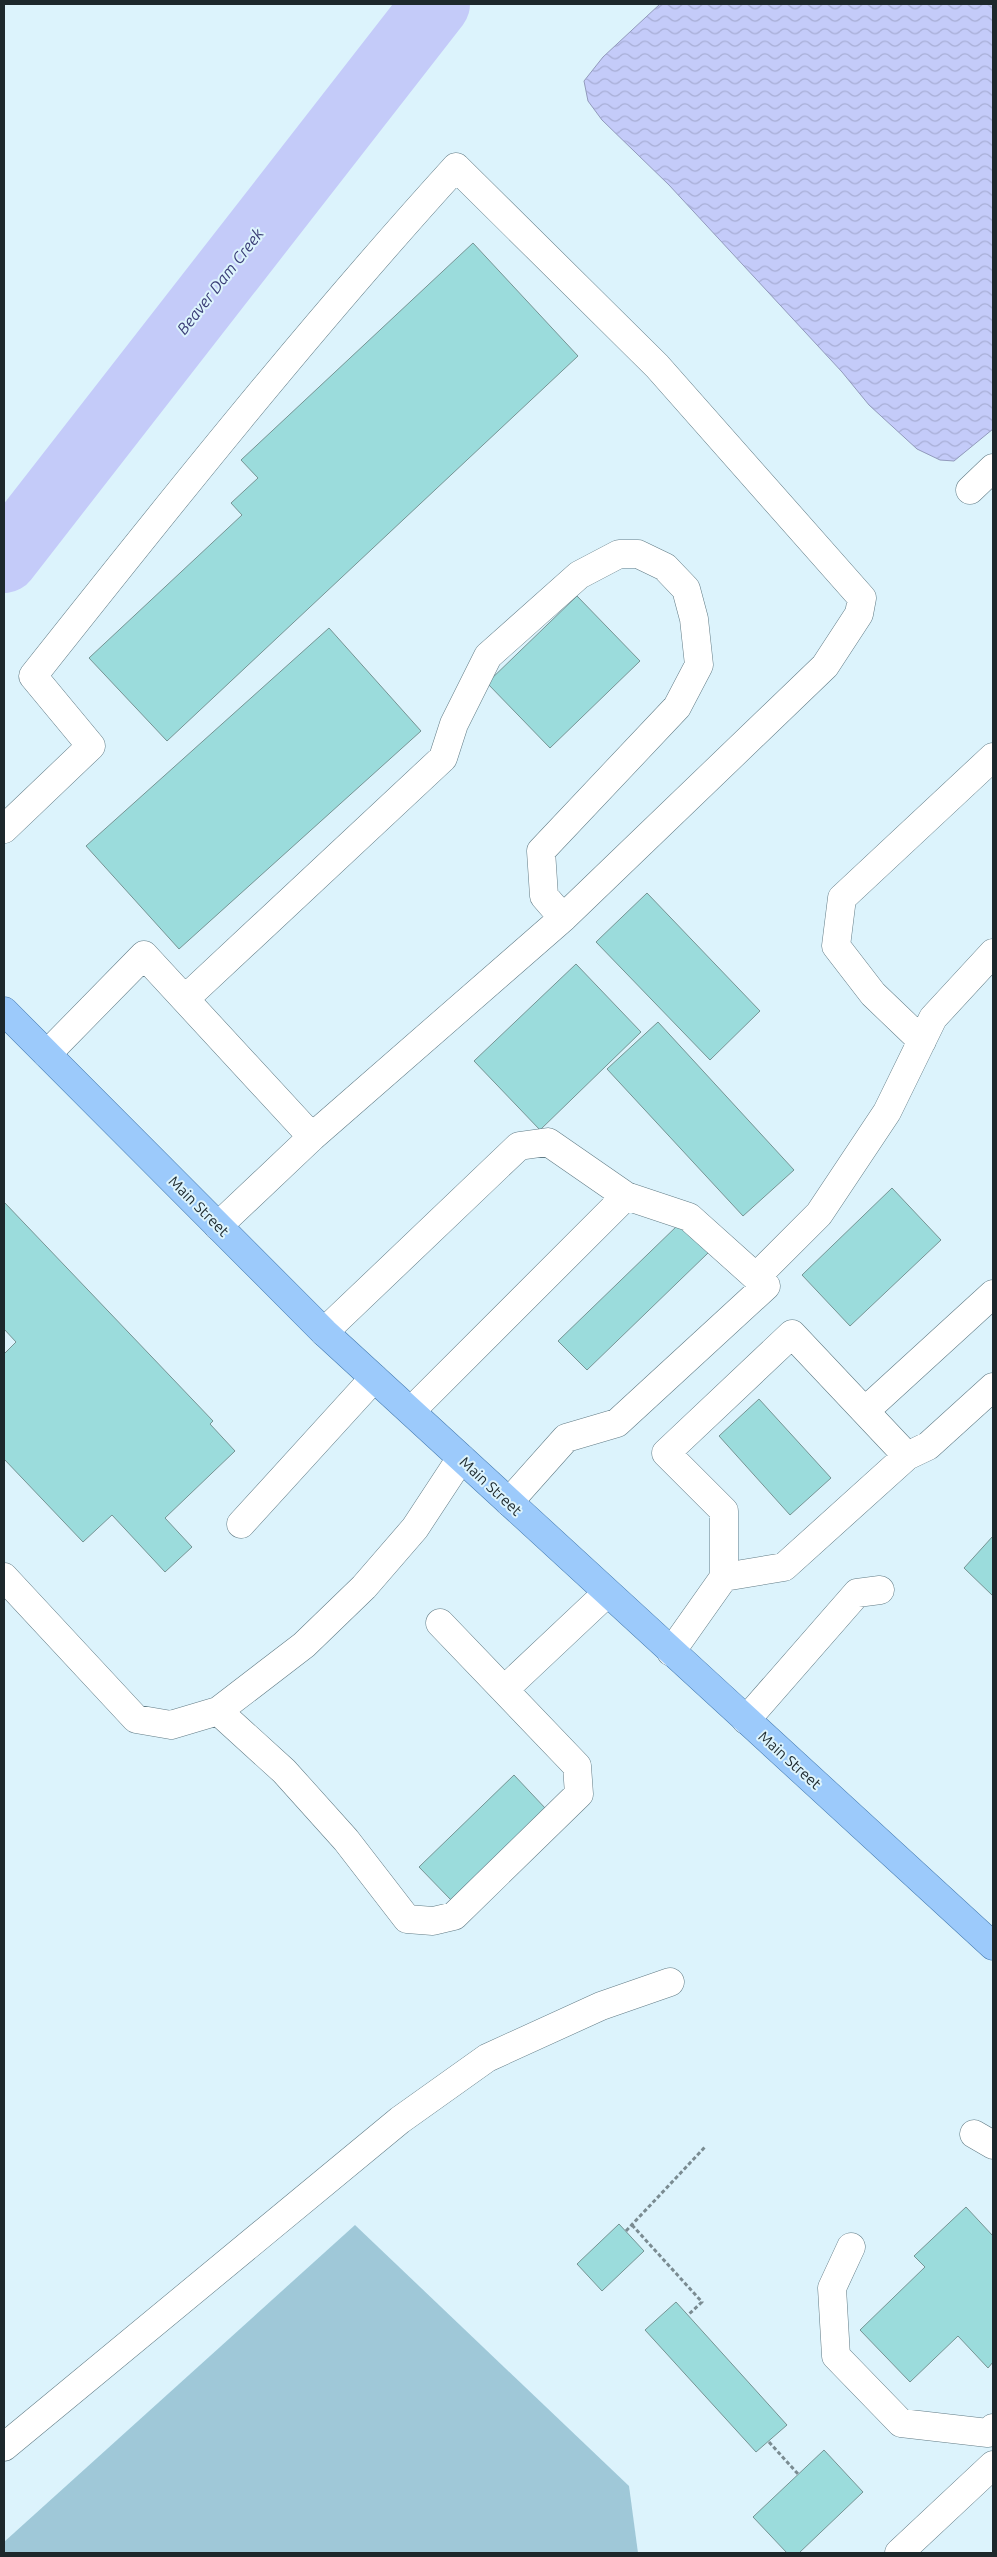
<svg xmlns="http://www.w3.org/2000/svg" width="997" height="2557" font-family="Ubuntu,sans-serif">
<defs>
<pattern id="water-waves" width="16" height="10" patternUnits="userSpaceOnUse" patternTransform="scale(1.25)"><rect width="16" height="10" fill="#c4cbf9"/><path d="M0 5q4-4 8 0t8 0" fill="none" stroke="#a8aed6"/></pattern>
</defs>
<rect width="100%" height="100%" fill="#dcf3fc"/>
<path fill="#9fc8d8" d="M355,2225L629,2486L638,2553H4V2542Z"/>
<path fill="url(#water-waves)" stroke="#929abc" d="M660,4H993V429L954,461L940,460L917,449L869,405L842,372L669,185L602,120L588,101L584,81L603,57Z"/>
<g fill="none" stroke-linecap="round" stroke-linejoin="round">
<path stroke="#c4cbf9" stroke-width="68" d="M4,559L436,4"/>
</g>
<path fill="#9bdcdc" stroke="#769494" d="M473,243L578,356L167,741L89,658L242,515L231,503L258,478L241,460Z
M577,596L640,661L550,748L487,683Z
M329,628L421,731L179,949L86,846Z
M647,893L760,1011L710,1060L596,942Z
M576,964L641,1032L540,1130L474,1061Z
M658,1022L794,1170L743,1216L607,1069Z
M892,1188L941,1240L850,1326L802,1275Z
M4,1202L213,1421L210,1424L235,1451L165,1518L192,1547L165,1572L112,1515L83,1542L4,1459V1354L16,1342L4,1329Z
M679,1224L708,1253L587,1370L558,1341Z
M759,1399L831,1478L790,1515L719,1436Z
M993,1536V1596L964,1568Z
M514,1775L546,1809L451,1900L419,1867Z
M966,2207L993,2236V2362L988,2368L958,2336L910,2382L860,2330L925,2267L914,2256Z
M619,2224L644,2251L602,2291L577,2264Z
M676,2302L787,2425L756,2452L645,2330Z
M824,2450L863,2492L799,2553H787L753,2517Z"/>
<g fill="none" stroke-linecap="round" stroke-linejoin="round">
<g stroke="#617b85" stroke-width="29">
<path id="minor" d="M970,490L993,468
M4,829L91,746L33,676C170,503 308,330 456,167L657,366L862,598L859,614L825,666L563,918L312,1137
M185,999L443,758L454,724L488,656L579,575L619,554H638L665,567L686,589L694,619L699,665L677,707L541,851L544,896L563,918
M922,1041L873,994L836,946L842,898L993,757
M47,1054L144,955L312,1137L218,1226
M756,1277L819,1214L887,1112L933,1018L993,953
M324,1332L519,1146L548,1142L626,1196L689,1217L766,1286L617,1423L566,1438L509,1502
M411,1411L626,1196
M865,1411L993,1294
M241,1524L374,1378
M4,1577L136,1719L171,1725L218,1711L304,1645L364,1587L415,1528L461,1458
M724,1577L784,1567L907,1456L928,1446L993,1387
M671,1652L724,1577V1511L666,1453L792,1334L907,1456
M505,1689L607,1593
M218,1711L284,1771L346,1840L407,1919L433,1921L454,1916L579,1794L577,1766L440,1623
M746,1720L857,1593L880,1590
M974,2134L993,2145
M851,2247L832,2288L836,2356L901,2423L988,2433L993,2428
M4,2447L400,2120L487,2058L601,2006L670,1982
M899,2553L993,2465"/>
</g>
<g stroke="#457bb1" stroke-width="29">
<path id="major" d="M4,1011L324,1332L993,1946"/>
</g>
<path stroke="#7a8b91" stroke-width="3" stroke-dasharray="4 2.5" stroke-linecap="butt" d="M632,2225L702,2302L688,2315
M626,2231L705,2147
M769,2442L798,2474"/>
<use href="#minor" stroke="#fff" stroke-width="28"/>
<use href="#major" stroke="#9ccafb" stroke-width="28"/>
</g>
<g text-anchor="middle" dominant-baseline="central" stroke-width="4" stroke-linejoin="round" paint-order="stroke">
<g font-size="15" fill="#1d282c" stroke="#dcf3fc">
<text transform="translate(199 1206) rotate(45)">Main Street</text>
<text transform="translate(491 1486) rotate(43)">Main Street</text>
<text transform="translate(790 1760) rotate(42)">Main Street</text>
</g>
<g font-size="16" font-style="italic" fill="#3a3d76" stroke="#dcf3fc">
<text transform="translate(220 281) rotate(-52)">Beaver Dam Creek</text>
</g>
</g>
<rect width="997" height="2557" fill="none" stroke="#1d282c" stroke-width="10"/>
</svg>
